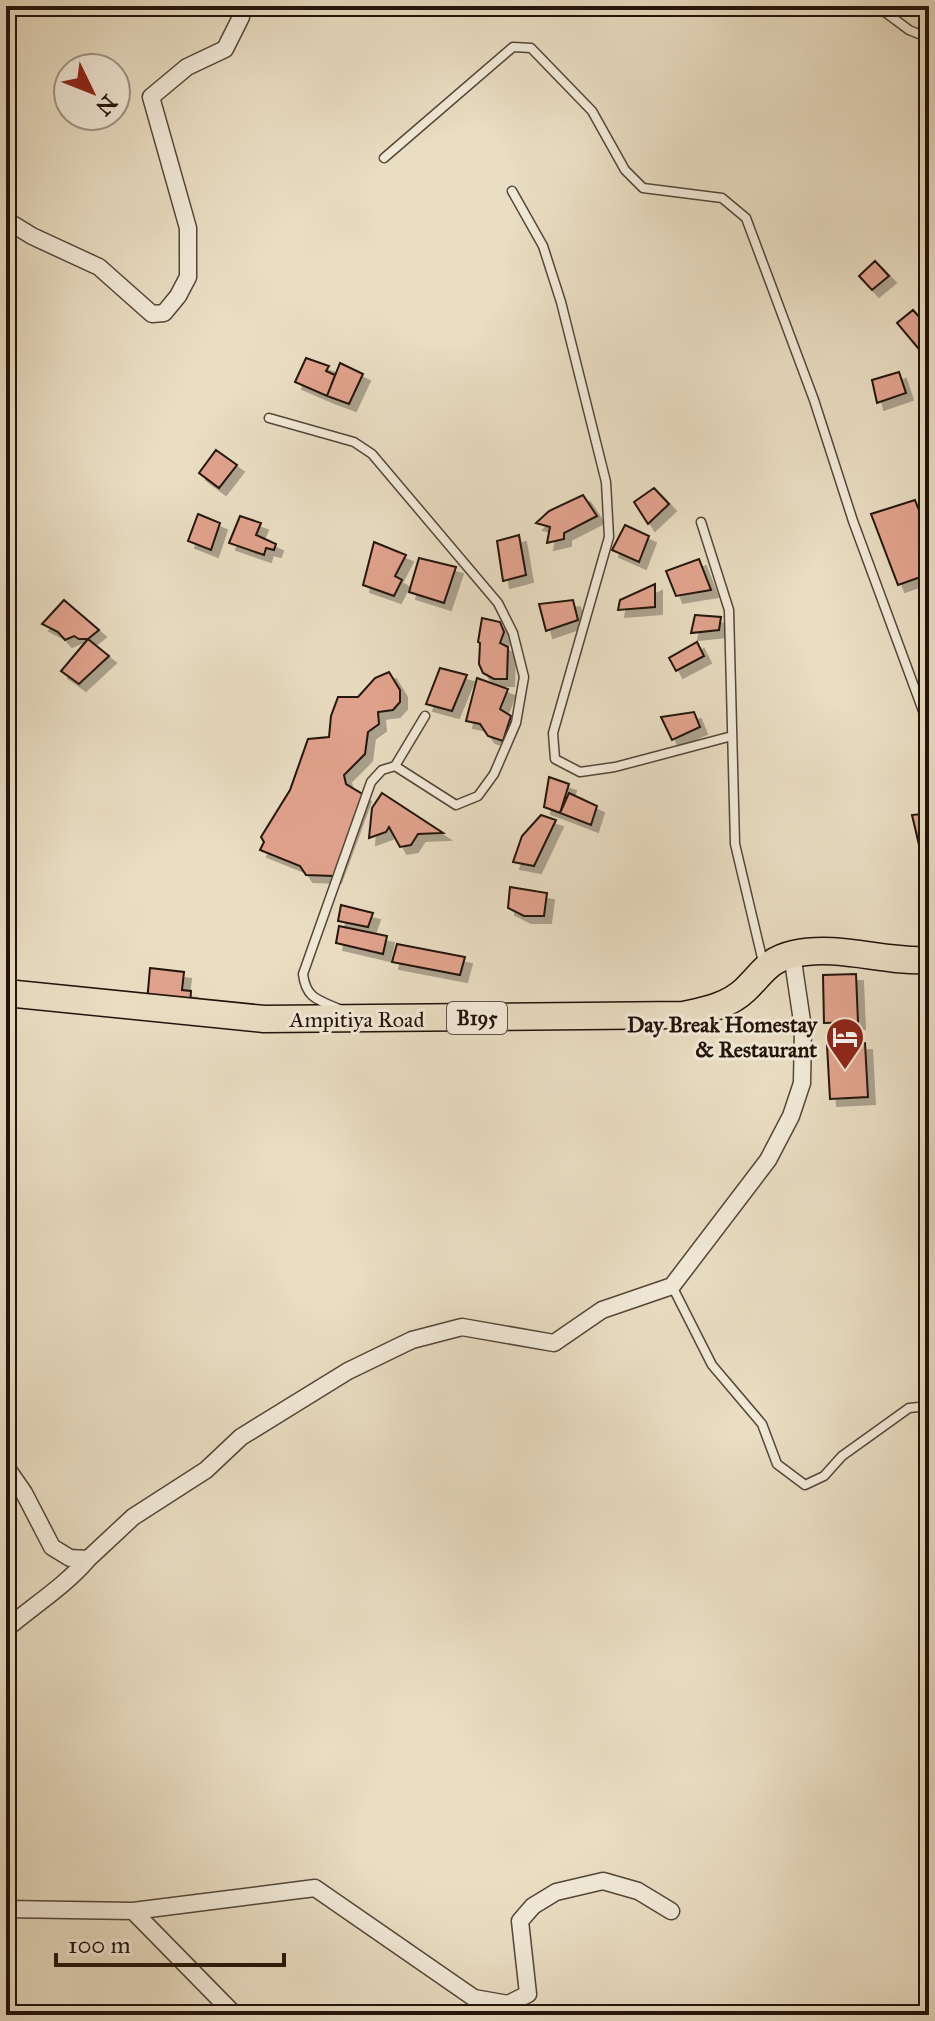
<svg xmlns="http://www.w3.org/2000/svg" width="935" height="2021" font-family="'IM FELL Great Primer',serif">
<defs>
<filter id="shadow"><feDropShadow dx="7" dy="7" stdDeviation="0" flood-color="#0004"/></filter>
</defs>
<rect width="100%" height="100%" fill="#e9ddc2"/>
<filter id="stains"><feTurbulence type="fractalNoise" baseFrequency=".0025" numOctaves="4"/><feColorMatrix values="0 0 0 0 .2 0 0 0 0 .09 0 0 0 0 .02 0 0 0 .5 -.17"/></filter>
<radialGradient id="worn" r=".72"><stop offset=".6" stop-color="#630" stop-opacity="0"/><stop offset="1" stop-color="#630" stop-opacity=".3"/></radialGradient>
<path fill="#e2a38e" stroke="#23130a" stroke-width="2" filter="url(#shadow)" d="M875,261L889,276L872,290L859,276Z
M913,310L929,328V337L918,348L897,323Z
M306,358L329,366L326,371L335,375L327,396L295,382Z
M340,363L363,374L349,404L327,396Z
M899,372L906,393L877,403L872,380Z
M216,450L237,465L219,488L199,473Z
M654,488L669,504L648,524L634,502Z
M583,495L597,516L564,533V539L547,543L550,527L536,523L549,511Z
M915,500L929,536V574L898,585L871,514Z
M198,514L220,523L211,550L188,541Z
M240,516L261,523L256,535L276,544L274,550L266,548L264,555L229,543Z
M625,525L649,536L639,562L612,550Z
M519,535L526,575L503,581L497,541Z
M374,542L406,555L395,576L402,580L394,596L363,585Z
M419,558L456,567L444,603L409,592Z
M699,559L711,590L676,596L666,571Z
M655,584V607L618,610L620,600Z
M64,600L99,630L88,639H79L74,636L65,640L58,632L42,624Z
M573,600L578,620L546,631L539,604Z
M695,615L721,617L719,630L691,633Z
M482,618L500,622L504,632L500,643L508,647L507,679H494L483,673L479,664L480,643L478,642Z
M88,639L109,656L79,684L61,671Z
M697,642L704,656L676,671L669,658Z
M440,668L467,675L452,711L426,704Z
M389,672L400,690V702L393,710L378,712L379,724L368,732L365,754L344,775L346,784L364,795L334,876L306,875L300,866L260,850L264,842L261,837L290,790L308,739L329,737L331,716L338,697H358L375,678Z
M477,678L508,689L500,709L511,716L503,741L488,736L480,724L466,721Z
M694,712L700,727L672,740L661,717Z
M549,777L569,784L560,813L544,807Z
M382,793L443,833L418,834L411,845L400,847L389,827L386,832L369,838L372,808Z
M569,793L597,806L591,825L560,813Z
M929,813V847L920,849L912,815Z
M541,815L556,820L534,866L513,862L522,836Z
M510,887L547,893L544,916H524L508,908Z
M341,905L373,913L368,927L338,921Z
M339,926L387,936L383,954L336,943Z
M397,944L465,957L460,975L392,962Z
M150,968L184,972L182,990L191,991L190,1006L147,1002Z
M856,974L858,1022L824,1023L823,975Z
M865,1043L868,1097L830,1099L827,1045Z"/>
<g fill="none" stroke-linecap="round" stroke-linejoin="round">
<g stroke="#544638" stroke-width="11">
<path id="service" d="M877,6L909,30L929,38
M384,158L513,47L531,48L592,111L625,170L643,188L722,198L746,218L814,400L853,521L929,727
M512,191L543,246L561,302L606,482L609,537L553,733L555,759L580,772L615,767L732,736
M269,418L354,442L372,454L498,603L513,633L524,677L516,723L494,774L478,796L456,805L395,766L382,770L371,782L303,974C306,999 319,1000 339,1009
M701,522L729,610L735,844L763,962
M395,766L425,716
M672,1286L712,1365L762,1424L777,1464L805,1485L824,1476L842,1456L909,1408L929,1406"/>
</g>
<g stroke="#544638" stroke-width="19">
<path id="minor" d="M187,6H188
M6,220L32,236L99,267L152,314L164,313L178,296L188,277V228L151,97L187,67L225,49L241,17L239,6
M6,1467L24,1493L52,1547L70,1558L88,1559L133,1517L206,1470L241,1437L348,1371L412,1340L462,1327L554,1343L602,1310L672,1286L768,1160L791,1116L802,1083L803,1028L792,954
M6,1629C33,1606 65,1586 88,1559
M6,1909L133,1911L315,1888L474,1998L508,2004L528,1994L520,1921L533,1906L556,1892L603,1881L638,1891L671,1911
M133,1911L235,2015"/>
</g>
<g stroke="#23130a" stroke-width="29">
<path id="primary" d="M6,993L264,1019L684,1015C706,1010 728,1006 745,990C763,973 767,960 794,954C839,944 884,963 929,960"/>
</g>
<use href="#service" stroke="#f1e9d7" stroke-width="8"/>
<use href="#minor" stroke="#f1e9d7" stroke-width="16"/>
<use href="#primary" stroke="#e9ddc2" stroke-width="26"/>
</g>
<defs>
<g id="hotel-pin" transform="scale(2)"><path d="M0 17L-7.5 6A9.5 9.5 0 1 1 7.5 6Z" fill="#8f2418" stroke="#f1e9d7"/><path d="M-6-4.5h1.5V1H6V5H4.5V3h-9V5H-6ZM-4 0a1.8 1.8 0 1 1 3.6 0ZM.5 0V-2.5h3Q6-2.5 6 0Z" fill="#fff"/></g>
</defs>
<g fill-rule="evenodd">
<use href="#hotel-pin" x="845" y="1037"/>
</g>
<g text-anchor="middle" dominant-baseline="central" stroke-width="6" stroke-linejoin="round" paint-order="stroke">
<rect fill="#f1e9d7" stroke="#615348" stroke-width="2" x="447" y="1002" width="60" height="32" rx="6"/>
<g font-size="20" font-weight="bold" fill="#23130a">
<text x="477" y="1018">B195</text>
</g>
<g font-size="22" fill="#23130a" stroke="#f1e9d7">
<text x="357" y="1019">Ampitiya Road</text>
</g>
<g font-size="22" font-weight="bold" fill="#23130a" stroke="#f1e9d7" text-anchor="end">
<text x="817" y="1024">Day Break Homestay<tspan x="817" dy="25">&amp; Restaurant</tspan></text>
</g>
</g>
<rect width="935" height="2021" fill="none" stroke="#e9ddc2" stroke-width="32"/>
<rect x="8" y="8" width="919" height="2005" fill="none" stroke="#23130a" stroke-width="4"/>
<rect x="16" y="16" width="903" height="1989" fill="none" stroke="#23130a" stroke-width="2"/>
<g transform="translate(92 92) rotate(133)"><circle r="38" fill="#f1e9d7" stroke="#9f9385" stroke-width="2"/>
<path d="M0-6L14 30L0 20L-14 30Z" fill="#8f2418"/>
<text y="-12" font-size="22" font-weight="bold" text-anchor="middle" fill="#23130a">N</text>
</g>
<path d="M56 1953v12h228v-12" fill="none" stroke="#23130a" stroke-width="4"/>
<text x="68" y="1953" font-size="24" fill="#23130a" stroke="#f1e9d7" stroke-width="6" paint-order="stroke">100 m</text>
<rect width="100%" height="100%" filter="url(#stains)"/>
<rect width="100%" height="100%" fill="url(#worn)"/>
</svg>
